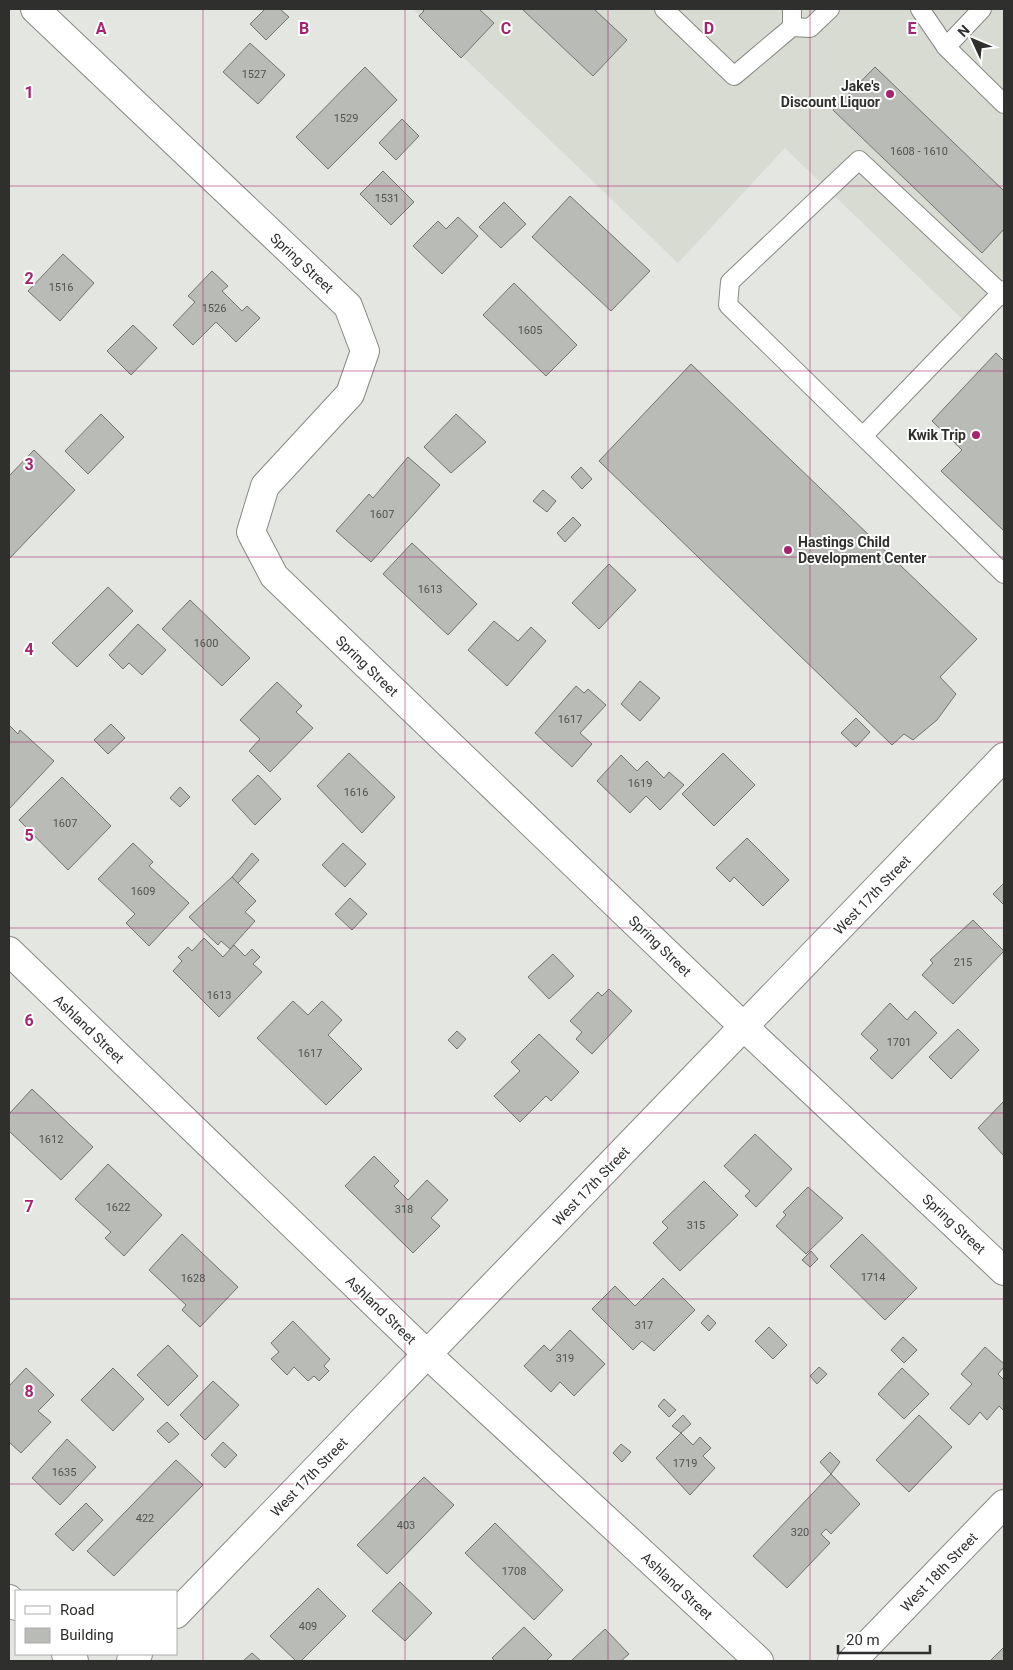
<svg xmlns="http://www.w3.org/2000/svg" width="1013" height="1670" viewBox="0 0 1013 1670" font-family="Roboto,sans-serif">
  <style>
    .built { fill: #d8dbd1 }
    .building { fill: #b9bbb7; stroke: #72736f }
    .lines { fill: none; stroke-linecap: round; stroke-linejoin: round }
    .lane-casing { stroke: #888985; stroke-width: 20 }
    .street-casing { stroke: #888985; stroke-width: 30 }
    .lane { stroke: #fff; stroke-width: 18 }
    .street { stroke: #fff; stroke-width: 28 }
    .grid { fill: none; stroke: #a62370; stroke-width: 1; stroke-opacity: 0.55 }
    .poi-dot { fill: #a62370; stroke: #fff; stroke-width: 2 }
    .labels { text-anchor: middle; stroke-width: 4; stroke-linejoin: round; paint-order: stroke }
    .number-label { font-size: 11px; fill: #525250 }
    .poi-label { font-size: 14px; font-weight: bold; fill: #2f2f2d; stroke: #fff; text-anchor: end }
    .street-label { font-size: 14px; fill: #2f2f2d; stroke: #fff }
    .grid-label { font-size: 16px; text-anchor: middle; font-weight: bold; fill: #a62370; stroke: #fff; stroke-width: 4; stroke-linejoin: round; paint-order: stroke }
  </style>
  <rect width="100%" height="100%" fill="#e4e6e2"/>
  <path class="built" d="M413,9h591v282l-8,-7 -34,35 -177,-171 -107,115z"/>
  <g class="building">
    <path d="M265,9h15l9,8 -23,23 -16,-16z"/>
    <path d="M422,9h57l15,14 -33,35 -42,-42 5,-5z"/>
    <path d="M522,9h72l33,31 -34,36z"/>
    <path d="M250,43l35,32 -27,29 -35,-32z"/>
    <path d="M365,67l32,33 -69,69 -32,-32z"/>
    <path d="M875,67l129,124v38l-22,24 -149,-143z"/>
    <path d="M402,119l17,17 -23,24 -17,-17z"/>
    <path d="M383,171l31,31 -23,23 -31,-31z"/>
    <path d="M570,196l80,75 -39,40 -79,-74z"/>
    <path d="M504,202l22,22 -25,24 -22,-21z"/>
    <path d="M458,217l20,19 -36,38 -29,-28 25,-25 8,8z"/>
    <path d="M63,254l31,29 -34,38 -32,-30z"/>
    <path d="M212,271l16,15 -6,5 20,20 5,-5 13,12 -24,24 -20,-20 -23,23 -20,-20 22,-23 -7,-6z"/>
    <path d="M514,283l63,62 -31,31 -63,-61z"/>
    <path d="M133,325l24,23 -26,27 -24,-24z"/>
    <path d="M996,353l8,8v170l-63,-60 21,-21 -30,-29z"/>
    <path d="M691,364l286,275 -37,38 16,17 -19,26 -24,20 -9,-6 -12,11 -293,-284z"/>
    <path d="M101,414l23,23 -36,37 -23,-23z"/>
    <path d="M456,414l30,28 -35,31 -27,-26z"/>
    <path d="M34,450l41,40 -66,69v-83z"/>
    <path d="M408,457l32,28 -69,77 -35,-31 33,-37 4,4z"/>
    <path d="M581,467l11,12 -10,10 -11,-12z"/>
    <path d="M543,490l13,11 -9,11 -14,-11z"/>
    <path d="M573,517l8,8 -16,17 -8,-9z"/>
    <path d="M412,543l65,61 -29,31 -65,-61z"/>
    <path d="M609,564l27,26 -37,39 -27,-26z"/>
    <path d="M108,587l25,24 -56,56 -25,-24z"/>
    <path d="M190,600l60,58 -28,28 -60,-57z"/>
    <path d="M494,621l24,20 13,-14 15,14 -39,45 -39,-36z"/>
    <path d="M138,624l28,26 -24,25 -13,-12 -6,6 -14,-14z"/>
    <path d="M640,681l20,17 -20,23 -19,-17z"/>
    <path d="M277,682l25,24 -6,6 17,16 -43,44 -21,-21 11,-12 -20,-19z"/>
    <path d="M576,686l8,7 4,-4 18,16 -26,28 12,11 -20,23 -37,-34z"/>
    <path d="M856,718l14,14 -14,15 -15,-14z"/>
    <path d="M111,724l14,14 -17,16 -14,-14z"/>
    <path d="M9,725l9,9 2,-4 34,31 -45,48z"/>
    <path d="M349,753l46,44 -33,36 -45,-47z"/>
    <path d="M723,753l32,32 -41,41 -32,-32z"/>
    <path d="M621,755l16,16 10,-10 17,17 5,-6 15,13 -24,25 -14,-14 -16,17 -33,-32z"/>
    <path d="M258,775l23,24 -26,26 -23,-25z"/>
    <path d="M62,777l49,49 -43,44 -49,-50z"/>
    <path d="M180,787l10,10 -10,10 -10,-9z"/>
    <path d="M747,838l42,42 -26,26 -29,-29 -4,5 -14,-14z"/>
    <path d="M133,843l20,19 -4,4 40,37 -40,43 -23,-23 9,-9 -37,-35z"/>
    <path d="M343,843l23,21 -21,23 -23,-22z"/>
    <path d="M252,853l7,7 -21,23 -6,-6z"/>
    <path d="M232,877l24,24 -11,11 10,9 -25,28 -9,-8 -3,4 -29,-28z"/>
    <path d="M1004,883v22l-11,-11z"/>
    <path d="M350,898l17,16 -15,16 -17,-16z"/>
    <path d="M973,920l31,31 -51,53 -31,-29 11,-12 -3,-3z"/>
    <path d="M204,938l19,19 11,-12 11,11 7,-7 8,8 -7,7 9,8 -43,45 -46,-46 9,-10 -4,-4 10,-10 4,4z"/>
    <path d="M553,954l21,22 -25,23 -21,-22z"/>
    <path d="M609,989l23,22 -40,43 -16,-15 6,-7 -12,-11 28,-29 4,4z"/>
    <path d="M293,1001l15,14 14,-14 20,19 -14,15 34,34 -36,36 -69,-67z"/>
    <path d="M890,1003l17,17 8,-9 22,22 -45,46 -22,-21 8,-8 -17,-16z"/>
    <path d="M958,1029l21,21 -28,29 -22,-22z"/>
    <path d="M457,1031l9,8 -9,10 -9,-9z"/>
    <path d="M539,1034l40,38 -28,29 -5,-5 -26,26 -26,-26 26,-25 -9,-9z"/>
    <path d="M32,1089l61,58 -32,33 -52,-49v-17z"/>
    <path d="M1003,1102l1,1v53l-26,-28z"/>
    <path d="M755,1134l37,35 -36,38 -11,-11 5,-5 -26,-25z"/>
    <path d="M374,1156l25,25 -5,5 14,14 19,-20 21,20 -17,18 9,8 -27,27 -68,-67z"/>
    <path d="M108,1164l54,51 -38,41 -19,-18 6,-6 -36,-33z"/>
    <path d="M704,1181l34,34 -58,56 -27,-28 15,-15 -6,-6z"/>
    <path d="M808,1187l35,31 -37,36 -30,-28 10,-11 -3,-3z"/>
    <path d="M182,1234l56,53 -38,40 -18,-17 4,-5 -37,-35z"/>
    <path d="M862,1234l55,54 -32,32 -55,-54z"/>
    <path d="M811,1251l7,8 -8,8 -8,-7z"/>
    <path d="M663,1278l32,32 -41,41 -12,-10 -9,9 -41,-41 23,-23 20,20z"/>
    <path d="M708,1315l8,8 -7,8 -8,-8z"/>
    <path d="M293,1321l37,38 -6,7 5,5 -10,10 -5,-5 -6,5 -14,-14 -7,8 -16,-16 8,-7 -8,-9z"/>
    <path d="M769,1327l18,18 -14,14 -18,-18z"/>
    <path d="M570,1330l35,34 -31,32 -14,-14 -9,10 -27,-26 20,-21 6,6z"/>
    <path d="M903,1337l14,13 -13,13 -13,-13z"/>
    <path d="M168,1345l30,31 -30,30 -31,-31z"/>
    <path d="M985,1347l19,17v3l-6,7 6,6v31l-5,-5 -12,14 -7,-8 -11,13 -19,-17 22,-24 -11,-10z"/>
    <path d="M819,1367l8,7 -10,10 -7,-8z"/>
    <path d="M26,1368l28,27 -16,16 13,11 -30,31 -12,-11v-56z"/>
    <path d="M113,1368l31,31 -31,32 -32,-31z"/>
    <path d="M902,1368l27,26 -25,25 -26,-25z"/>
    <path d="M213,1381l26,24 -34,35 -25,-25z"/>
    <path d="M664,1399l12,11 -7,7 -11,-11z"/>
    <path d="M683,1415l8,9 -10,9 -9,-7z"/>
    <path d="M919,1415l33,32 -43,45 -33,-32z"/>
    <path d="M167,1422l12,12 -10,9 -12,-12z"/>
    <path d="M681,1433l12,12 7,-8 11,11 -8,8 12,12 -25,27 -34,-37z"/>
    <path d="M67,1439l29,28 -36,38 -28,-27z"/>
    <path d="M223,1442l14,13 -12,13 -14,-13z"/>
    <path d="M621,1444l10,8 -9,10 -9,-9z"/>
    <path d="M830,1452l10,10 -9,12 -11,-12z"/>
    <path d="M176,1460l27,25 -89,91 -27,-25z"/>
    <path d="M831,1474l29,30 -29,30 -5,-5 -5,5 9,9 -43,45 -34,-32z"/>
    <path d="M424,1477l30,28 -67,69 -30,-29z"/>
    <path d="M86,1503l17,17 -30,31 -18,-17z"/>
    <path d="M495,1523l68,67 -29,30 -69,-67z"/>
    <path d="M400,1582l32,31 -27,28 -33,-30z"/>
    <path d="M318,1588l28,28 -45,45h-5l-26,-25z"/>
    <path d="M524,1627l28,28 -6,6h-51l-3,-3z"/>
    <path d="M605,1629l24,25 -8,7h-50z"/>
    <path d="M1004,1647v14h-14z"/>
    <path d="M252,1653l9,8h-18z"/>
  </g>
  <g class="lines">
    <g class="lane-casing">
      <g id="lane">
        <path d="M664,9l70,67 58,-49 18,1 20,-19"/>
        <path d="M920,9l26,38"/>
        <path d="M982,9l-36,38 58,57"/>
        <path d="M792,27v-18"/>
        <path d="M1004,296l-145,-136 -129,122 -2,23 276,269"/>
        <path d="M863,436l141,-146"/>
      </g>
    </g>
    <g class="street-casing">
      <g id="street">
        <path d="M35,9l313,297 17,45 -15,43 -85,92 -14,46 23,44 470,451 260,244"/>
        <path d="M9,951l419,404 331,306"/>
        <path d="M9,1599l7,7"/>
        <path d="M176,1614l828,-857"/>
        <path d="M66,1654l8,7"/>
        <path d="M131,1661l7,-7"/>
        <path d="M852,1661l152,-157"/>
      </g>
    </g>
    <use href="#lane" class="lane"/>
    <use href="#street" class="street"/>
  </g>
  <path class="grid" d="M203,9v1652M405,9v1652M608,9v1652M810,9v1652M9,186h995M9,371h995M9,557h995M9,742h995M9,928h995M9,1113h995M9,1299h995M9,1484h995"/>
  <g class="poi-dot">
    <circle cx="890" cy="94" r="5"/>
    <circle cx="976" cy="435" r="5"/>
    <circle cx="788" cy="550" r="5"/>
  </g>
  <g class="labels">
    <g class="number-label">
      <text x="254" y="78">1527</text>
      <text x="346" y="122">1529</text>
      <text x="919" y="155">1608 - 1610</text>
      <text x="387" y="202">1531</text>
      <text x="61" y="291">1516</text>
      <text x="214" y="312">1526</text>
      <text x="530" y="334">1605</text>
      <text x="382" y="518">1607</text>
      <text x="430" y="593">1613</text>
      <text x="206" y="647">1600</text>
      <text x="570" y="723">1617</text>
      <text x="640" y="787">1619</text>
      <text x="356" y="796">1616</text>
      <text x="65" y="827">1607</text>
      <text x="143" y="895">1609</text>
      <text x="963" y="966">215</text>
      <text x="219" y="999">1613</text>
      <text x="899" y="1046">1701</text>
      <text x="310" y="1057">1617</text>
      <text x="51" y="1143">1612</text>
      <text x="118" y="1211">1622</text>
      <text x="404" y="1213">318</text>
      <text x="696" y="1229">315</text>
      <text x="873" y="1281">1714</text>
      <text x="193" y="1282">1628</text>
      <text x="644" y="1329">317</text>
      <text x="565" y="1362">319</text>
      <text x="685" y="1467">1719</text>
      <text x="64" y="1476">1635</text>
      <text x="145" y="1522">422</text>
      <text x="406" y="1529">403</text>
      <text x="800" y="1536">320</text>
      <text x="514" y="1575">1708</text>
      <text x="308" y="1630">409</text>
    </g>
    <g class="poi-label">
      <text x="880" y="91">Jake's<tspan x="880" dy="16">Discount Liquor</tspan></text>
      <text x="966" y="440">Kwik Trip</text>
      <text x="798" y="547" text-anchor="start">Hastings Child<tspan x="798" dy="16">Development Center</tspan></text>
    </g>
    <g class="street-label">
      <text transform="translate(302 263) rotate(43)" y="5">Spring Street</text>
      <text transform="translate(367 666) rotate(44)" y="5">Spring Street</text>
      <text transform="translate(872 895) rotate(-46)" y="5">West 17th Street</text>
      <text transform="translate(660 946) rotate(44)" y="5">Spring Street</text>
      <text transform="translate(89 1029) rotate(44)" y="5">Ashland Street</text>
      <text transform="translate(591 1186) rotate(-46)" y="5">West 17th Street</text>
      <text transform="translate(954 1224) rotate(43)" y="5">Spring Street</text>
      <text transform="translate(381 1310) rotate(44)" y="5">Ashland Street</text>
      <text transform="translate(309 1477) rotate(-46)" y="5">West 17th Street</text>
      <text transform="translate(939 1572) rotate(-46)" y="5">West 18th Street</text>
      <text transform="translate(677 1586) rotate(43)" y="5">Ashland Street</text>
    </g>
  </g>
  <g class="grid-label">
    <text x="101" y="34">A</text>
    <text x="304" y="34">B</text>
    <text x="506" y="34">C</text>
    <text x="709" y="34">D</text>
    <text x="912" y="34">E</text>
    <text x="29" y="98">1</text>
    <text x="29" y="284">2</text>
    <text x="29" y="470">3</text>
    <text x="29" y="655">4</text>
    <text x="29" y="841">5</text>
    <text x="29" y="1026">6</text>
    <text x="29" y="1212">7</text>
    <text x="29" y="1397">8</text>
  </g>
  <rect width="1013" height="1670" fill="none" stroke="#2f2f2d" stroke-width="20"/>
  <rect x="15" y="1590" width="162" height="65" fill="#ffffff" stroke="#acacab"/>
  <rect x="25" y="1606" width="25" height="8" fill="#ffffff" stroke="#acacab"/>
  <text x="60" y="1615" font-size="15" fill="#2f2f2d">Road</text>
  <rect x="25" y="1628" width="25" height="15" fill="#b9bbb7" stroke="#acacab"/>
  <text x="60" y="1640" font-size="15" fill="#2f2f2d">Building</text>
  <g transform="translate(973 40) rotate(314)" stroke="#ffffff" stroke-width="4" paint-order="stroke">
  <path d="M0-4L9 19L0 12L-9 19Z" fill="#2f2f2d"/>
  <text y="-8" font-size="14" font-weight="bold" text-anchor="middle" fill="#2f2f2d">N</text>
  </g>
  <path d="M838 1645v8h92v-8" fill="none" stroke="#2f2f2d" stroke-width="2.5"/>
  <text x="846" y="1645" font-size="15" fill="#2f2f2d" stroke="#ffffff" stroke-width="4" paint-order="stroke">20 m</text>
</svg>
